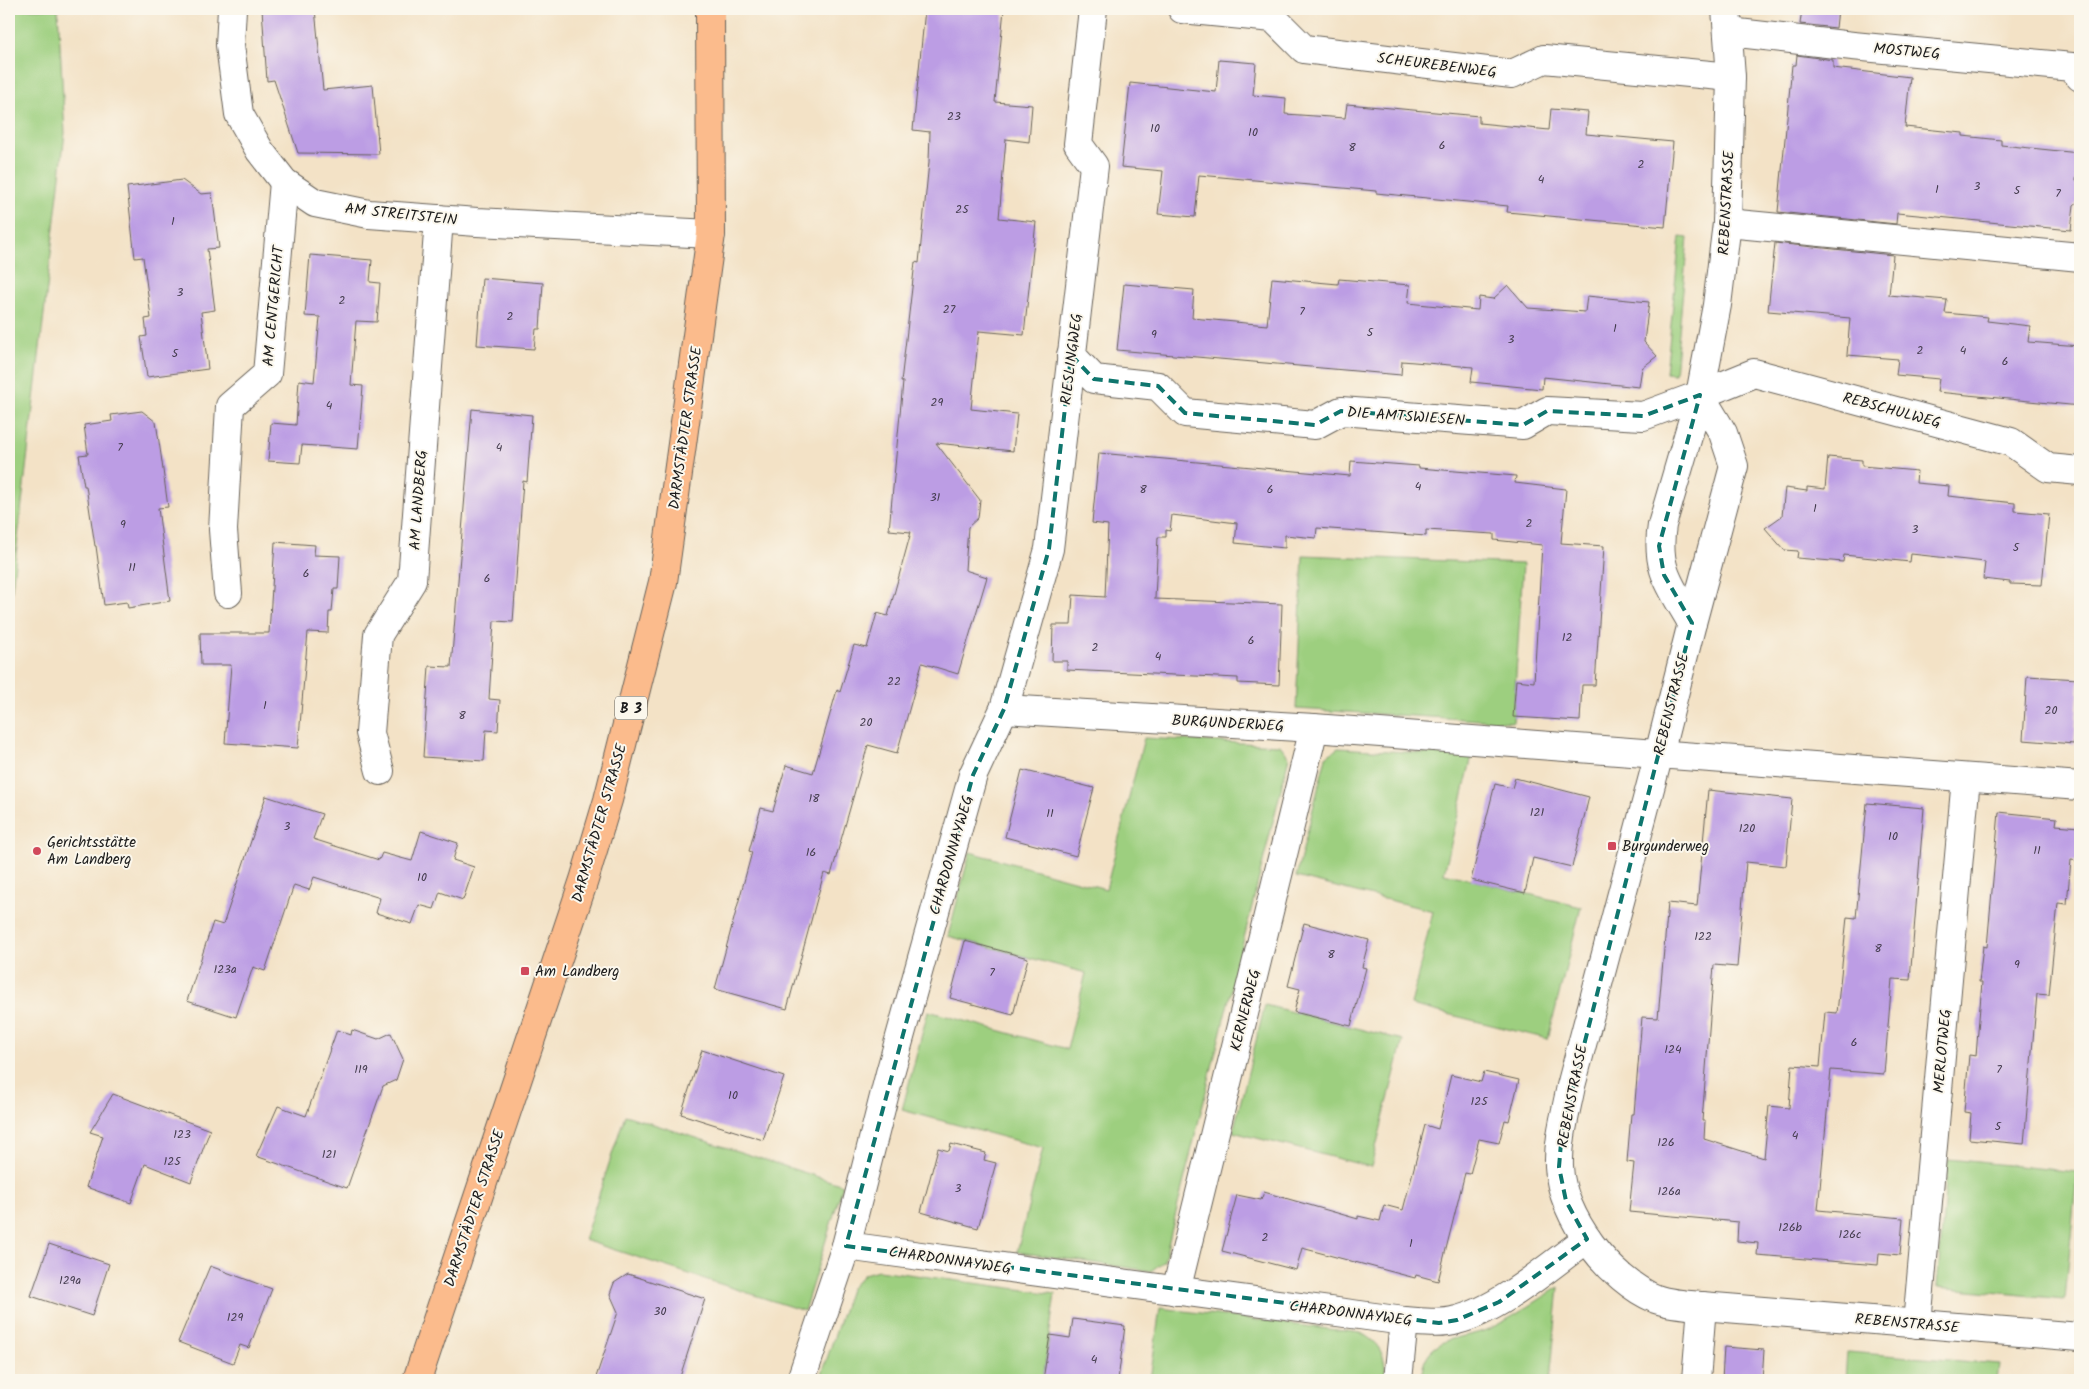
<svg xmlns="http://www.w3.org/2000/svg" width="2089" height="1389" viewBox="0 0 2089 1389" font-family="Kalam,sans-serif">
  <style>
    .green { fill: #9dcf7f; stroke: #5c764e }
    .building { fill: #bc9de4 }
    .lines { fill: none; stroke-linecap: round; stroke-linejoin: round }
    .minor-casing { stroke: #676158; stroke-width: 30 }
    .primary-casing { stroke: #676158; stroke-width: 30 }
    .minor { stroke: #fff; stroke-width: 28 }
    .primary { stroke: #fbbb8c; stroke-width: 28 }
    .marked { fill: none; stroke: #0f766e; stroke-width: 4; stroke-dasharray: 10 6; stroke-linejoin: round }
    .poi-dot { fill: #d1495b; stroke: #fbf7ec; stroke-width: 2 }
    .labels { text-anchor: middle; stroke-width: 4; stroke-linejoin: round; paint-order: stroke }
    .number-label { font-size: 12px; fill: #443c4e }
    .shield { fill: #fbf7ec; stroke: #5f5e5a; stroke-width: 1 }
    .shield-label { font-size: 14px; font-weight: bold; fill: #1c1c1c }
    .street-label { font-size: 15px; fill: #1c1c1c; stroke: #fbf7ec }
    .poi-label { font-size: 15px; fill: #1c1c1c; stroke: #fbf7ec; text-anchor: start }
  </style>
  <rect width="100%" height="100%" fill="#fbf7ec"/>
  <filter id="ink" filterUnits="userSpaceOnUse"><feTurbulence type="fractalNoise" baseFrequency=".02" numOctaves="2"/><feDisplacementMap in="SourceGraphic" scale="10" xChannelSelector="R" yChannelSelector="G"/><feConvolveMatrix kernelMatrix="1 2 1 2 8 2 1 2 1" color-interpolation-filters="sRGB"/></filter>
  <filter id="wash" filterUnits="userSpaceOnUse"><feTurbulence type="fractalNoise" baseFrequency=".0096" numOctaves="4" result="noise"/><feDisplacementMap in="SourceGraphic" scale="20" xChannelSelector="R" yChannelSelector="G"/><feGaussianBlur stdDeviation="1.12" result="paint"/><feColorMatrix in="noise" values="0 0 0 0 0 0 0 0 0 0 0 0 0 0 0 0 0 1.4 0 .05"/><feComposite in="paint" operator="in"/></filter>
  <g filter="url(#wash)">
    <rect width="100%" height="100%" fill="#f3e2c6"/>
    <g class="green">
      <path d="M9,9h49l7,124 -56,482z"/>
      <path d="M1680,237l8,1 -13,136 -9,-1z"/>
      <path d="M1303,555l220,9 -10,158 -217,-13z"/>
      <path d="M1144,738l136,7 9,12 -125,504 -13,10 -134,-19 26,-104 -141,-38 26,-99 139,38 19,-76 -138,-37 22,-84 136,37z"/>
      <path d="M1338,748l134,8 -28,117 137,34 -33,132 -137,-34 22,-94 -137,-34 30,-120z"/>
      <path d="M1265,1005l138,35 -32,127 -138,-35z"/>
      <path d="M625,1115l218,70 -39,126 -220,-71z"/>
      <path d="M1948,1159l129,13 -12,127 -128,-12z"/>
      <path d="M878,1270l177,24 -12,86h-223l30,-91 14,-15z"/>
      <path d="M1559,1287l-9,93h-129c1,-11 3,-23 12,-31 15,-13 36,-12 53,-19 26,-11 50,-29 73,-43z"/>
      <path d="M1160,1308l201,25c20,11 26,25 24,47h-235z"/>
      <path d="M1847,1352l152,12 -2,16h-152z"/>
    </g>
    <g id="blocks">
      <g class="building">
        <path d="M262,9h53l8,81 50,-5 6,69 -81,-1 -24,-73 -7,1z"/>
        <path d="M925,9h79l-9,93 37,3 -3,37 -23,-3 -7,79 37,4 -12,113 -45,-4 -8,78 46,5 -4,37 -77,-8 44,57 -2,18 -10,9 -3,43 22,7 -29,97 -36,-11 -25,90 -29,-8 -37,130 -7,-2 -37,136 -72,-20 37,-137 -3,-1 12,-43 12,3 13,-46 27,8 24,-83 3,2 14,-47 13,3 10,-35 11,3 23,-84 -22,-2 14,-148h-2l14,-120 4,1 10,-101 1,-30 -17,-2z"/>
        <path d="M1802,9h36l-2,19 -36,-4z"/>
        <path d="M1797,55l36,5v8l77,9 -5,50 58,6v3l38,4v5l78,8 -3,28 4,4v15l-6,5 -3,25 -174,-17 -1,11 -118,-12 14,-147h4z"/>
        <path d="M1219,60l37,3 -3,32 33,3 -1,16 60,4 2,-14 132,12v7l70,7 2,-21 37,3 -2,22 87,8 -8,85 -158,-15 1,-6 -132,-13v-2l-177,-16 -4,42 -37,-3 5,-43 -42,-4 9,-84 86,9z"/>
        <path d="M182,180l19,14 11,-1 7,55 -12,1 8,61 -14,2 7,57 -61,8 -6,-40 6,-1 -2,-17 6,-1 -8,-61 -8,1 -8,-71z"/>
        <path d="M1775,243l118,12 -4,40 58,5 -2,13 43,4 -1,4 43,5 -2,16 52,4v60l-143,-14 2,-13 -43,-4 2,-16 -51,-4 3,-37 -82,-7z"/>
        <path d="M310,255l62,5 -2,22 10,1 -3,39 -21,-1 -5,64 12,1 -5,63 -56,-4 -2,18 -32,-2 3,-38 25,2 3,-45 15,2 6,-65 -15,-1z"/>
        <path d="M482,278l61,5 -3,46h-4l-2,20 -57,-4z"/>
        <path d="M1272,278l66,6 1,-5 71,6 -2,18 70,7 1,-13 14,2 15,-14 20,23 57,4 2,-16 62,6 -5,40 13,14 -15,12 -3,19 -96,-10 -1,12 -71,-7 2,-15 -35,-3 -36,-3 -1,14 -284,-25 7,-66 70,6 -2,28 75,7z"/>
        <path d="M472,409l60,6 -5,67 -4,-1 -10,141 -19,-1 -5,78 11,1 -2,31 -12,-1 -2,31 -61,-4 6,-91 22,1z"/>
        <path d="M142,411l14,11 5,33 7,52 -10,1 12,93 -42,7 -1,-6 -23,3 -8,-59h-1l-9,-60h-2l-5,-31 9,-1 -4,-29 28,-4 -1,-6z"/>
        <path d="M1099,453l251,23 1,-15 68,5v2l97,8 -1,7 51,6 -5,54 43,3 -9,139h-13l-2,36 -67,-4 3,-37 18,2 8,-137 -48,-5v-6l-68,-4v6l-109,-8 -1,10 -31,-3v13l-50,-5 2,-20 -65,-8 -2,16 -4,-1v7h-8l-3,62 127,5 -3,81 -41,-2v-5l-171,-8v-9h-15l1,-36h18l2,-30 32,2 3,-72 -16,-2z"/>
        <path d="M1828,457l34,3v6l55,5 -1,12 33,3 -1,10 67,7v8l34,3 -7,71 -32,-1v-2l-27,-3 2,-17 -74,-8 -1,8 -66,-7 -1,7 -46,-4 1,-7 -14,-1 -19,-22 17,-12 3,-28 22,3v-4l18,2z"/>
        <path d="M275,542l40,3 -1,10 26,1 -2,33h-4l-2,23h-3l-1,21 -20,-1 -10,116 -73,-5 6,-78h-30l-1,-32h69z"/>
        <path d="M2027,676l52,3 -5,65 -51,-4z"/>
        <path d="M1022,770l72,18 -18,68 -71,-19z"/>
        <path d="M1515,778l74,19 -17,70 -39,-9 -8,35 -54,-13 24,-96 17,4z"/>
        <path d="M1708,790l84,9 -6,67 -40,-4 -9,105 -23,-2 -12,156h3l-1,18 60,19 5,-52 20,2 3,-43 28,2 5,-55 12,1 10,-96 9,1 11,-115 57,5 -14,172 -18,-1 -8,95 -53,-4 -13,140 85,8 -3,37 -21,-2 -1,12 -121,-10 1,-12 -21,-2 1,-19 -109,-10 5,-49 -7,-1 4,-48h3l8,-97 16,1 10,-115 29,3z"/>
        <path d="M266,796l56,18 -9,25 66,21 3,-7 30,8 9,-30 37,12 -5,17 21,7 -11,33 -23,-8 -6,17 -15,-4 -7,19 -36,-11 4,-15 -66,-21 -5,13 -15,-5 -29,86 -12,-4 -17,50 -49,-16 26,-79 10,3z"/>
        <path d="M1999,812l58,6 -1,7 24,2 -2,34 -7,-1 -4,44 -9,-1 -9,92 -12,-1 -13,150 -55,-5 2,-26 -7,-1 5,-57 7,1 6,-74h-3l4,-36 4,1z"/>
        <path d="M1304,923l65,17 -7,27 4,1 -15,58 -57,-14 6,-23 -12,-3z"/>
        <path d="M965,941l63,17 -15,57 -63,-17z"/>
        <path d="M337,1030l14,5 1,-5 26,9 13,-6 12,26 -7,21 -13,6 -36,102 -91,-32 22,-50 28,10z"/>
        <path d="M702,1050l82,27 -21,63 -82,-26z"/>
        <path d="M1484,1072l35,8 -10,41 -4,-1 -6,23 -20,-4 -9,35 -5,-1 -27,108 -22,-6 -1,3 -113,-30 -6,22 -74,-19 15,-56 24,5 3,-8 94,27v-3l22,5 4,-16 19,5 22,-85 13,4 13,-54 30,7z"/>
        <path d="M113,1094l97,36 -19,52 -46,-18 -14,39 -45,-16 17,-51 -13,-4z"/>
        <path d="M951,1144l35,9 -2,7 12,3 -18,65 -57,-16 17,-64 11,3z"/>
        <path d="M49,1244l60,20 -17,52 -61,-20z"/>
        <path d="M210,1266l62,23 -23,59 -9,-3 -7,18 -55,-21z"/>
        <path d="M628,1274l77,25 -26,81h-84l23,-68 -8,-18 4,-11z"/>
        <path d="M1073,1319l52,7 -7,54h-75l7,-45 20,3z"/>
        <path d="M1724,1347l40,3 -2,30h-40z"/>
      </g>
    </g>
  </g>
  <g filter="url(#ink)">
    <use href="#blocks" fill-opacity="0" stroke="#676158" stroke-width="1"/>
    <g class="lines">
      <g class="minor-casing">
        <g id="minor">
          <path d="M232,9l-2,36 9,69 21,37 24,31 31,21 54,11 108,8 234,12"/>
          <path d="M1093,9l-15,135 16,22 -45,383 -45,160 -31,66 -83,298 -44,173 558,75c17,1 36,4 53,-1 44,-11 93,-55 130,-81"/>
          <path d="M1182,9l91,9 31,31 208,25 32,-15 187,18"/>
          <path d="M1729,32l124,14 219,21 8,10"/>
          <path d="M1727,223l353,34"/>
          <path d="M1071,355l23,24 64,7 27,27 130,12 26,-14 182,14 24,-14 96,5 57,-21 54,-22 257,69 37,26 32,3"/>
          <path d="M1700,395l23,38 11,33 -42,157 -33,131 -88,332c-5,26 -13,53 -12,80 2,51 51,114 97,133 14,5 31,6 46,7l378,31"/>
          <path d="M228,593l-5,-63 7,-124 37,-32 17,-192"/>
          <path d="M1692,623c-21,-37 -37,-53 -30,-98l38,-130 17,-90 10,-82 4,-146 -5,-68"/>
          <path d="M1004,709l310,19 766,58"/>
          <path d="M380,771l-10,-38 8,-98 34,-54 27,-362"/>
          <path d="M1176,1291l138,-563"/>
          <path d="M1917,1324l49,-546"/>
          <path d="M801,1380l45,-134"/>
          <path d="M1398,1380l6,-59"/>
          <path d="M1696,1380l6,-74"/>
        </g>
      </g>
      <g class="primary-casing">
        <path id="primary" d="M417,1380l167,-500 24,-80 55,-218 48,-348 -1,-225"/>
      </g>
      <use href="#minor" class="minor"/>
      <use href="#primary" class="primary"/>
    </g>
  </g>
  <path class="marked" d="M1071,355l23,24 64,7 27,27 130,12 26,-14 182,14 24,-14 96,5 57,-21 -41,151 5,29 28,48 -130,508 -3,36 7,34 21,38 -88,63 -42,18 -18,3 -593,-77 127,-471 31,-66 45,-160z"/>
  <g class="poi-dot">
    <rect x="1607" y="841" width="10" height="10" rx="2.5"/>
    <circle cx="37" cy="851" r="5"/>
    <rect x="520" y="966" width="10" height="10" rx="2.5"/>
  </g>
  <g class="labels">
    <g class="number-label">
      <text x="954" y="120">23</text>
      <text x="1155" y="132">10</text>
      <text x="1253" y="136">10</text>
      <text x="1442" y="149">6</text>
      <text x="1352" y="151">8</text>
      <text x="1641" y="168">2</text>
      <text x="1541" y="183">4</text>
      <text x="1977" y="190">3</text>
      <text x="1937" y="193">1</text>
      <text x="2017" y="194">5</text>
      <text x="2058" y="197">7</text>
      <text x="962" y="213">25</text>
      <text x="173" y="225">1</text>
      <text x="180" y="296">3</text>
      <text x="342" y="304">2</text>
      <text x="949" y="313">27</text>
      <text x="1302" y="315">7</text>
      <text x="510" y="320">2</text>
      <text x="1615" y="332">1</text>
      <text x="1370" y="336">5</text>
      <text x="1154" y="338">9</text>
      <text x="1511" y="343">3</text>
      <text x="1920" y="354">2</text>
      <text x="1963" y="354">4</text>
      <text x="175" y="357">5</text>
      <text x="2005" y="365">6</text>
      <text x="937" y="406">29</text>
      <text x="329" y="409">4</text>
      <text x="120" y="451">7</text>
      <text x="499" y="451">4</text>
      <text x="1418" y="490">4</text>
      <text x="1143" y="493">8</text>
      <text x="1270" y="493">6</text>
      <text x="935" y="501">31</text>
      <text x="1815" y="512">1</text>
      <text x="1529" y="527">2</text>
      <text x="123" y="528">9</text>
      <text x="1915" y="533">3</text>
      <text x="2016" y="551">5</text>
      <text x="132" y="571">11</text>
      <text x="306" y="577">6</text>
      <text x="487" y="582">6</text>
      <text x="1567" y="641">12</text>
      <text x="1251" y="644">6</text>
      <text x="1095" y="651">2</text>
      <text x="1158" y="660">4</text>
      <text x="894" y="685">22</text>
      <text x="265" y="709">1</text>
      <text x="2051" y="714">20</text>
      <text x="462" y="719">8</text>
      <text x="866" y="726">20</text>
      <text x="814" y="802">18</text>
      <text x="1537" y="816">121</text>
      <text x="1050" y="817">11</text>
      <text x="287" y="830">3</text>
      <text x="1747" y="832">120</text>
      <text x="1893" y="840">10</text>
      <text x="2037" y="854">11</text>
      <text x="811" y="856">16</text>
      <text x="422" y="881">10</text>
      <text x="1703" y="940">122</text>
      <text x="1878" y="952">8</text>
      <text x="1331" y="958">8</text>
      <text x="2017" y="968">9</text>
      <text x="225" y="973">123a</text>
      <text x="992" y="976">7</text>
      <text x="1854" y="1046">6</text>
      <text x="1673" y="1053">124</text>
      <text x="361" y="1073">119</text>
      <text x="1999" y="1073">7</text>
      <text x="733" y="1099">10</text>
      <text x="1479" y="1105">125</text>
      <text x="1998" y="1130">5</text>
      <text x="182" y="1138">123</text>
      <text x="1795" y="1139">4</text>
      <text x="1666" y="1146">126</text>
      <text x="329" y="1158">121</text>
      <text x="172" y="1165">125</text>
      <text x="958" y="1192">3</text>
      <text x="1669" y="1195">126a</text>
      <text x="1790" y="1231">126b</text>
      <text x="1850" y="1238">126c</text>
      <text x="1265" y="1241">2</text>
      <text x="1411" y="1247">1</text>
      <text x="70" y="1284">129a</text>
      <text x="660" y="1315">30</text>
      <text x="235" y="1321">129</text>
      <text x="1094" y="1363">4</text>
    </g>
    <rect class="shield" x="615" y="696.5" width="32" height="23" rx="4"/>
    <g class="shield-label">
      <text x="631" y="713">B 3</text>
    </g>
    <g class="street-label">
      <text transform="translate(1907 51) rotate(5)" y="5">MOSTWEG</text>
      <text transform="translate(1437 65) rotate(7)" y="5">SCHEUREBENWEG</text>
      <text transform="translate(1726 203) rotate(-87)" y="5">REBENSTRASSE</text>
      <text transform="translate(401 214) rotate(6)" y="5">AM STREITSTEIN</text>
      <text transform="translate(273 306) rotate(-85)" y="5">AM CENTGERICHT</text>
      <text transform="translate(1071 359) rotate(-83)" y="5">RIESLINGWEG</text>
      <text transform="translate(1892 410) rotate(15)" y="5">REBSCHULWEG</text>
      <text transform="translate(1406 416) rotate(4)" y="5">DIE AMTSWIESEN</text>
      <text transform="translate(685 428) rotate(-82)" y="5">DARMSTÄDTER STRASSE</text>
      <text transform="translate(418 500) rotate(-86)" y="5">AM LANDBERG</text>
      <text transform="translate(1671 704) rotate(-76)" y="5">REBENSTRASSE</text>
      <text transform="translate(1228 723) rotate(3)" y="5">BURGUNDERWEG</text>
      <text transform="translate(599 823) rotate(-74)" y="5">DARMSTÄDTER STRASSE</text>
      <text transform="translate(951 855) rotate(-74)" y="5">CHARDONNAYWEG</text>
      <text transform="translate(1245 1010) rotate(-76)" y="5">KERNERWEG</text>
      <text transform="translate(1942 1051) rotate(-85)" y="5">MERLOTWEG</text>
      <text transform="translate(1572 1096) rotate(-79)" y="5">REBENSTRASSE</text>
      <text transform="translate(474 1208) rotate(-72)" y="5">DARMSTÄDTER STRASSE</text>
      <text transform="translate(950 1260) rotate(8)" y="5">CHARDONNAYWEG</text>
      <text transform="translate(1351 1313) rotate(7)" y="5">CHARDONNAYWEG</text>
      <text transform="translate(1907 1323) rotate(5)" y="5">REBENSTRASSE</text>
    </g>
    <g class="poi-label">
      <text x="47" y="847">Gerichtsstätte<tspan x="47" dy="17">Am Landberg</tspan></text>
      <text x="1622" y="851">Burgunderweg</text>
      <text x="535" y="976">Am Landberg</text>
    </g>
  </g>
  <rect width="2089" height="1389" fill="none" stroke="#fbf7ec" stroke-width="30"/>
</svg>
